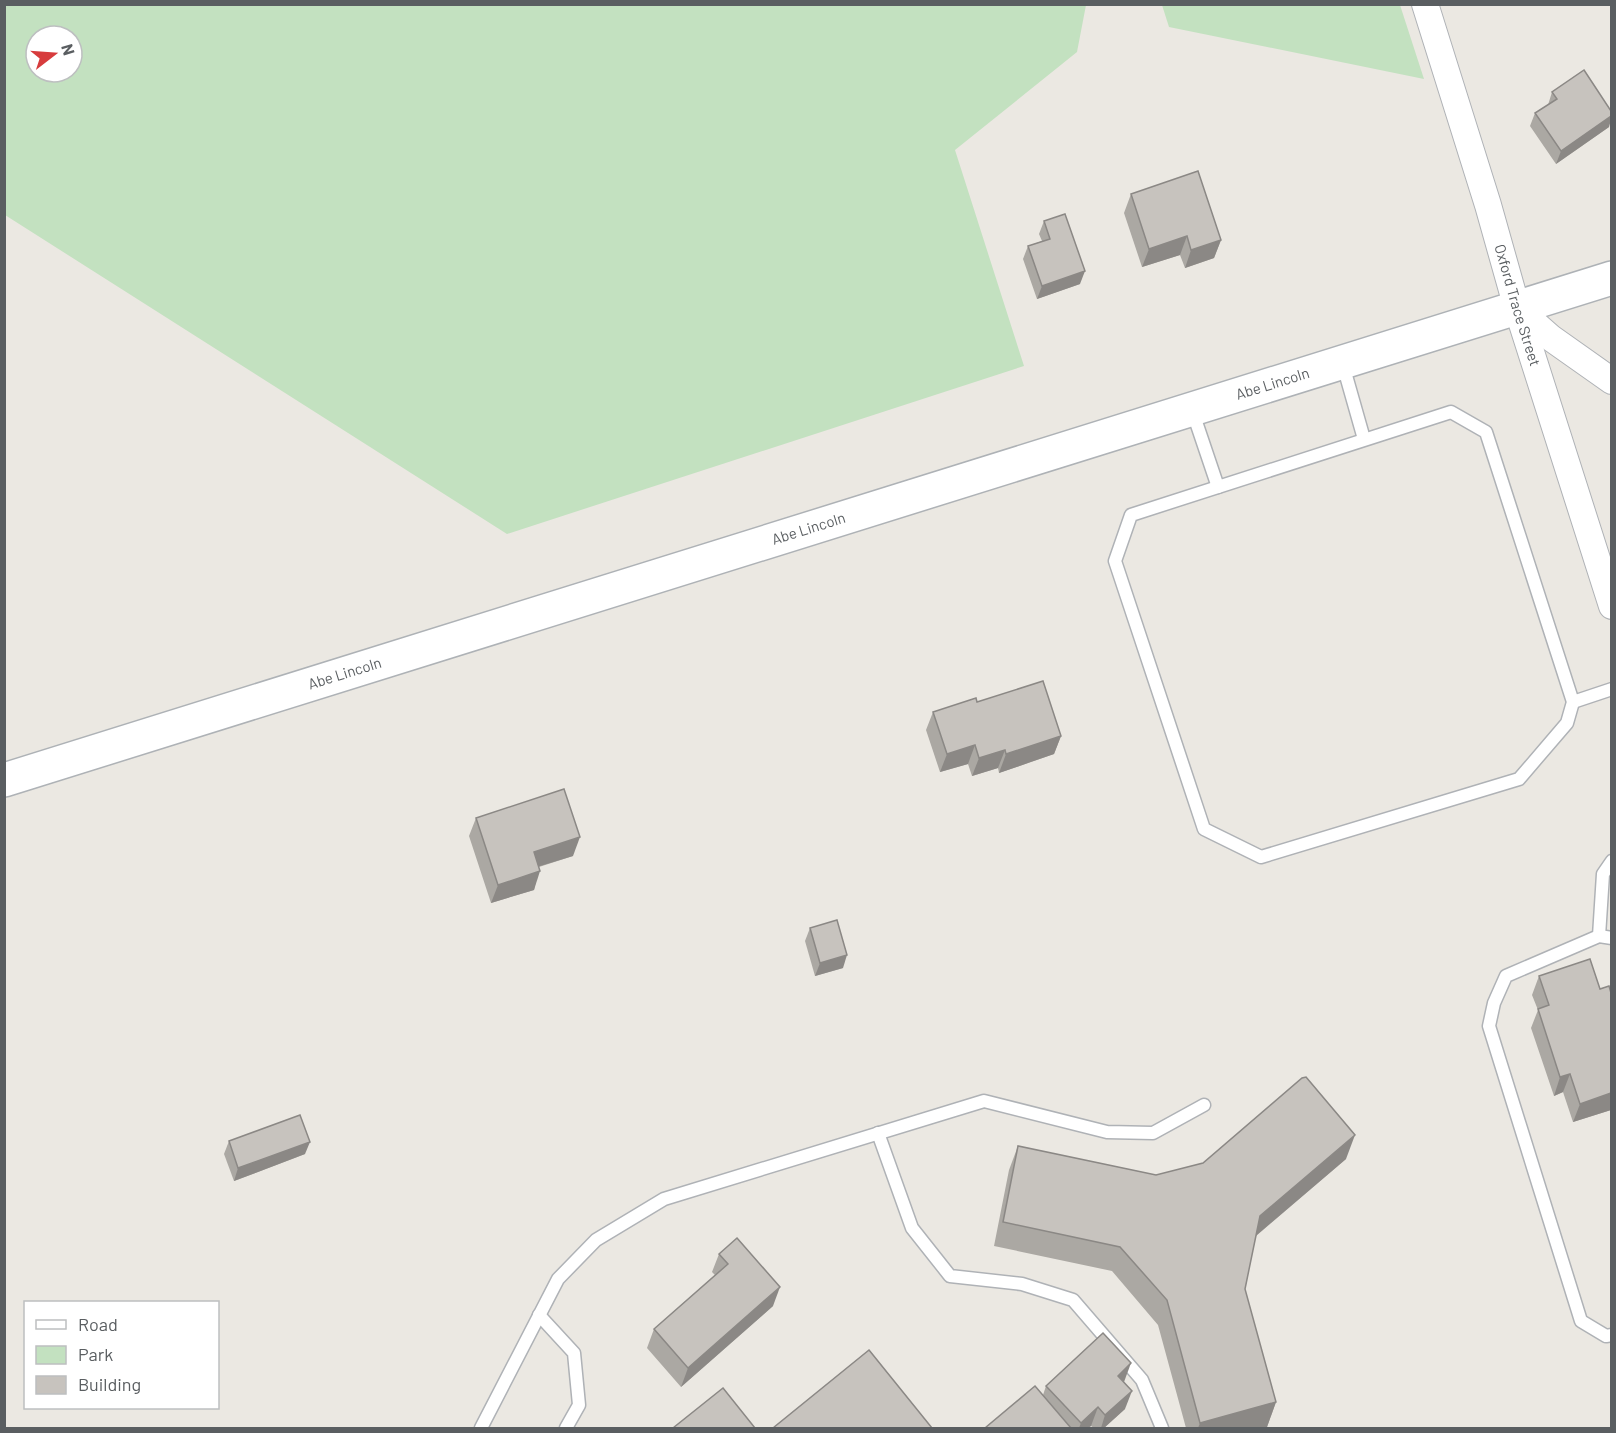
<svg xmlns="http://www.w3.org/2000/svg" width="1616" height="1433" viewBox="0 0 1616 1433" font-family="Barlow,sans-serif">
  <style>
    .green { fill: #c3e1c0; fill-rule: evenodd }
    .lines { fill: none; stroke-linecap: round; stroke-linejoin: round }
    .lane-casing { stroke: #afb2b6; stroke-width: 15 }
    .street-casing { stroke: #afb2b6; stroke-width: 28 }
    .secondary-casing { stroke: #aeb2b6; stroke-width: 36 }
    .lane { stroke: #fff; stroke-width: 12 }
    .street { stroke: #fff; stroke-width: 26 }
    .secondary { stroke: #fff; stroke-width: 33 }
    .wall { fill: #aba8a3 }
    .shaded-wall { fill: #8b8885 }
    .building { fill: #c7c3be; stroke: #8b8885; stroke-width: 1.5 }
    .labels { text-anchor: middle; stroke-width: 6; stroke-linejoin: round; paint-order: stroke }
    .street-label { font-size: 15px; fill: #5a5e61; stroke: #fff }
  </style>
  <rect width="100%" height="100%" fill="#ebe8e2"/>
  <g class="green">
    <path d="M4,5l1,-1 1081,1 -9,47 -122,98 69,216 -517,168 -502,-319zM36,36h36v36h-36z"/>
    <path d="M1162,5h238l24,74 -255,-52z"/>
  </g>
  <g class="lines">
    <g class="lane-casing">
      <g id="lane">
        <path d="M1343,365l21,74"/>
        <path d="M1192,410l26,77"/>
        <path d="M1451,412l35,20 87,270 -6,21 -48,56 -258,78 -57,-28 -89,-268 16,-46z"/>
        <path d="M1573,702l39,-13"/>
        <path d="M1599,936l4,-62 9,-13"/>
        <path d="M1612,938l-13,-2 -93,40 -12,27 -5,23 92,295 25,15 6,-1"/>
        <path d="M878,1133l34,95 38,48 72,8 51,16 69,80 20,48"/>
        <path d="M539,1315l35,38 5,52 -13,23"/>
        <path d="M481,1428l77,-149 38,-39 68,-41 320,-98 123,31 46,1 51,-28"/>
      </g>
    </g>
    <g class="street-casing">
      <g id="street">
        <path id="s1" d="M1425,4l63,201 29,103 95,298"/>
        <path d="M1517,308l34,30 61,43"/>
      </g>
    </g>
    <g class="secondary-casing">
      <g id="secondary">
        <path id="s2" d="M4,780l1608,-502"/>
      </g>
    </g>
    <use href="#lane" class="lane"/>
    <use href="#street" class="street"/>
    <use href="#secondary" class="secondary"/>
  </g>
  <g class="wall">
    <path d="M1552,92l57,35 -53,37 -26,-38 5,-13 13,-8z"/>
    <path d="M1131,194l90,46 -7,18 -29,10 -5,-13 -38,12 -18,-54z"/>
    <path d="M1044,221l36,63 -43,15 -14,-40 5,-13 14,-5 -3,-7z"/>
    <path d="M977,702l84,34 -7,18 -55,19 -1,-5 -26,8 -4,-12 -28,8 -14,-42 7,-18z"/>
    <path d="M476,818l97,38 -34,11 -5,23 -43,13 -22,-67z"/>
    <path d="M810,928l33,40 -28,8 -10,-35z"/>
    <path d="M1539,976l72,134 -38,12 -10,-30 -9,4 -23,-68 7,-18 -6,-15z"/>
    <path d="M229,1141l76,13 -71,27 -10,-27z"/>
    <path d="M1018,1146l138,29 190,-16 -90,77 -11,53 31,113 -9,25 -6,1h-75l-28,-103 -46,-54 -118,-25 15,-76z"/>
    <path d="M719,1254l54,52 -92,81 -34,-39 7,-19 61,-54 -3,-3z"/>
    <path d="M1124,1382l1,27 -21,19h-10l-3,-2 -3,2h-103l58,-33 3,-9z"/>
  </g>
  <g class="shaded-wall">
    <path d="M1611,116v4l-2,7 -53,37 5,-13z"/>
    <path d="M1187,236l-7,19 -38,12 7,-18z"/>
    <path d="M1221,240l-7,18 -29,10 6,-18z"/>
    <path d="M1085,271l-5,13 -43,15 5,-13z"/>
    <path d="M1061,736l-7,18 -55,19 7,-19z"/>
    <path d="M975,745l-7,19 -28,8 7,-18z"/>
    <path d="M1005,750l-7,18 -26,8 7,-18z"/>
    <path d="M580,837l-7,19 -46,14 7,-18z"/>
    <path d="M540,871l-6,19 -43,13 7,-18z"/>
    <path d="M847,955l-4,13 -28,8 5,-13z"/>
    <path d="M1570,1074l-7,18 -9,4 6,-19z"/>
    <path d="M1611,1093v17l-38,12 7,-18z"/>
    <path d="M1355,1135l-9,24 -95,81 9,-24z"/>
    <path d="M310,1142l-5,12 -71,27 4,-13z"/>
    <path d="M780,1287l-7,19 -92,81 7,-19z"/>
    <path d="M1131,1363l-7,19 -6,-6z"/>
    <path d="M1132,1391l-7,18 -21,19h-3l4,-13z"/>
    <path d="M1276,1402l-9,25 -6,1h-63l2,-5z"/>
    <path d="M1098,1407l-7,19 -3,2h-9l2,-5z"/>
  </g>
  <g class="building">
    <path d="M1584,70l27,41v5l-50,35 -26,-38 22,-14 -5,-7z"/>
    <path d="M1198,171l23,69 -30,10 -4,-14 -38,13 -18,-55z"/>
    <path d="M1065,214l20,57 -43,15 -14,-40 22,-7 -6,-18z"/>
    <path d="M1043,681l18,55 -55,18 -1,-4 -26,8 -4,-13 -28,9 -14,-42 43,-14 1,4z"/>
    <path d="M564,789l16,48 -46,15 6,19 -42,14 -22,-67z"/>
    <path d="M837,920l10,35 -27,8 -10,-35z"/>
    <path d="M1590,959l10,30 9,-3 2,7v100l-31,11 -10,-30 -10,3 -22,-68 11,-4 -10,-29z"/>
    <path d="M1306,1077l49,58 -95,81 -15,73 31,113 -76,21 -33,-123 -47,-53 -117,-25 15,-76 138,29 47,-12 99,-85z"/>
    <path d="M300,1115l10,27 -72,26 -9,-27z"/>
    <path d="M737,1238l43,49 -92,81 -34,-39 74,-65 -9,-10z"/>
    <path d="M1103,1333l28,30 -13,13 14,15 -27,24 -7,-8 -17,16 -35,-37z"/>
    <path d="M869,1350l63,78h-159z"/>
    <path d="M1035,1386l36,42h-86z"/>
    <path d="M723,1388l32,40h-82z"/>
  </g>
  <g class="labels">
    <g class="street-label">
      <text dy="5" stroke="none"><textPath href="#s1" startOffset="315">Oxford Trace Street</textPath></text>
      <text dy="5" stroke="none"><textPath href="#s2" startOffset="1329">Abe Lincoln</textPath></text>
      <text dy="5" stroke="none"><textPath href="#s2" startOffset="843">Abe Lincoln</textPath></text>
      <text dy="5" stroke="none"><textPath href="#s2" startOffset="357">Abe Lincoln</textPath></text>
    </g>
  </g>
  <rect width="1616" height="1433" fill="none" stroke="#5a5e61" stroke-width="12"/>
  <rect x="24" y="1301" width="195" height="108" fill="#ffffff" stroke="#bdbfc0" stroke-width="1.5"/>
  <rect x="36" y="1320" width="30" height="9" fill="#ffffff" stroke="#bdbfc0" stroke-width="1.5"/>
  <text x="78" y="1331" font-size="18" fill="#5a5e61">Road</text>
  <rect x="36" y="1346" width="30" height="18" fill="#c3e1c0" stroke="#bdbfc0" stroke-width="1.5"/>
  <text x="78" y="1361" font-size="18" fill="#5a5e61">Park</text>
  <rect x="36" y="1376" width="30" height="18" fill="#c7c3be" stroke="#bdbfc0" stroke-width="1.5"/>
  <text x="78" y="1391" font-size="18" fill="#5a5e61">Building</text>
  <g transform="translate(54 54) rotate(73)"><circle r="28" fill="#ffffff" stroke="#bdbfc0" stroke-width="1.5"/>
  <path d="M0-4.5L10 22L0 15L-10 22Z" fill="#d73c3d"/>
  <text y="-9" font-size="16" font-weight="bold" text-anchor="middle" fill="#5a5e61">N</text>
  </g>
</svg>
